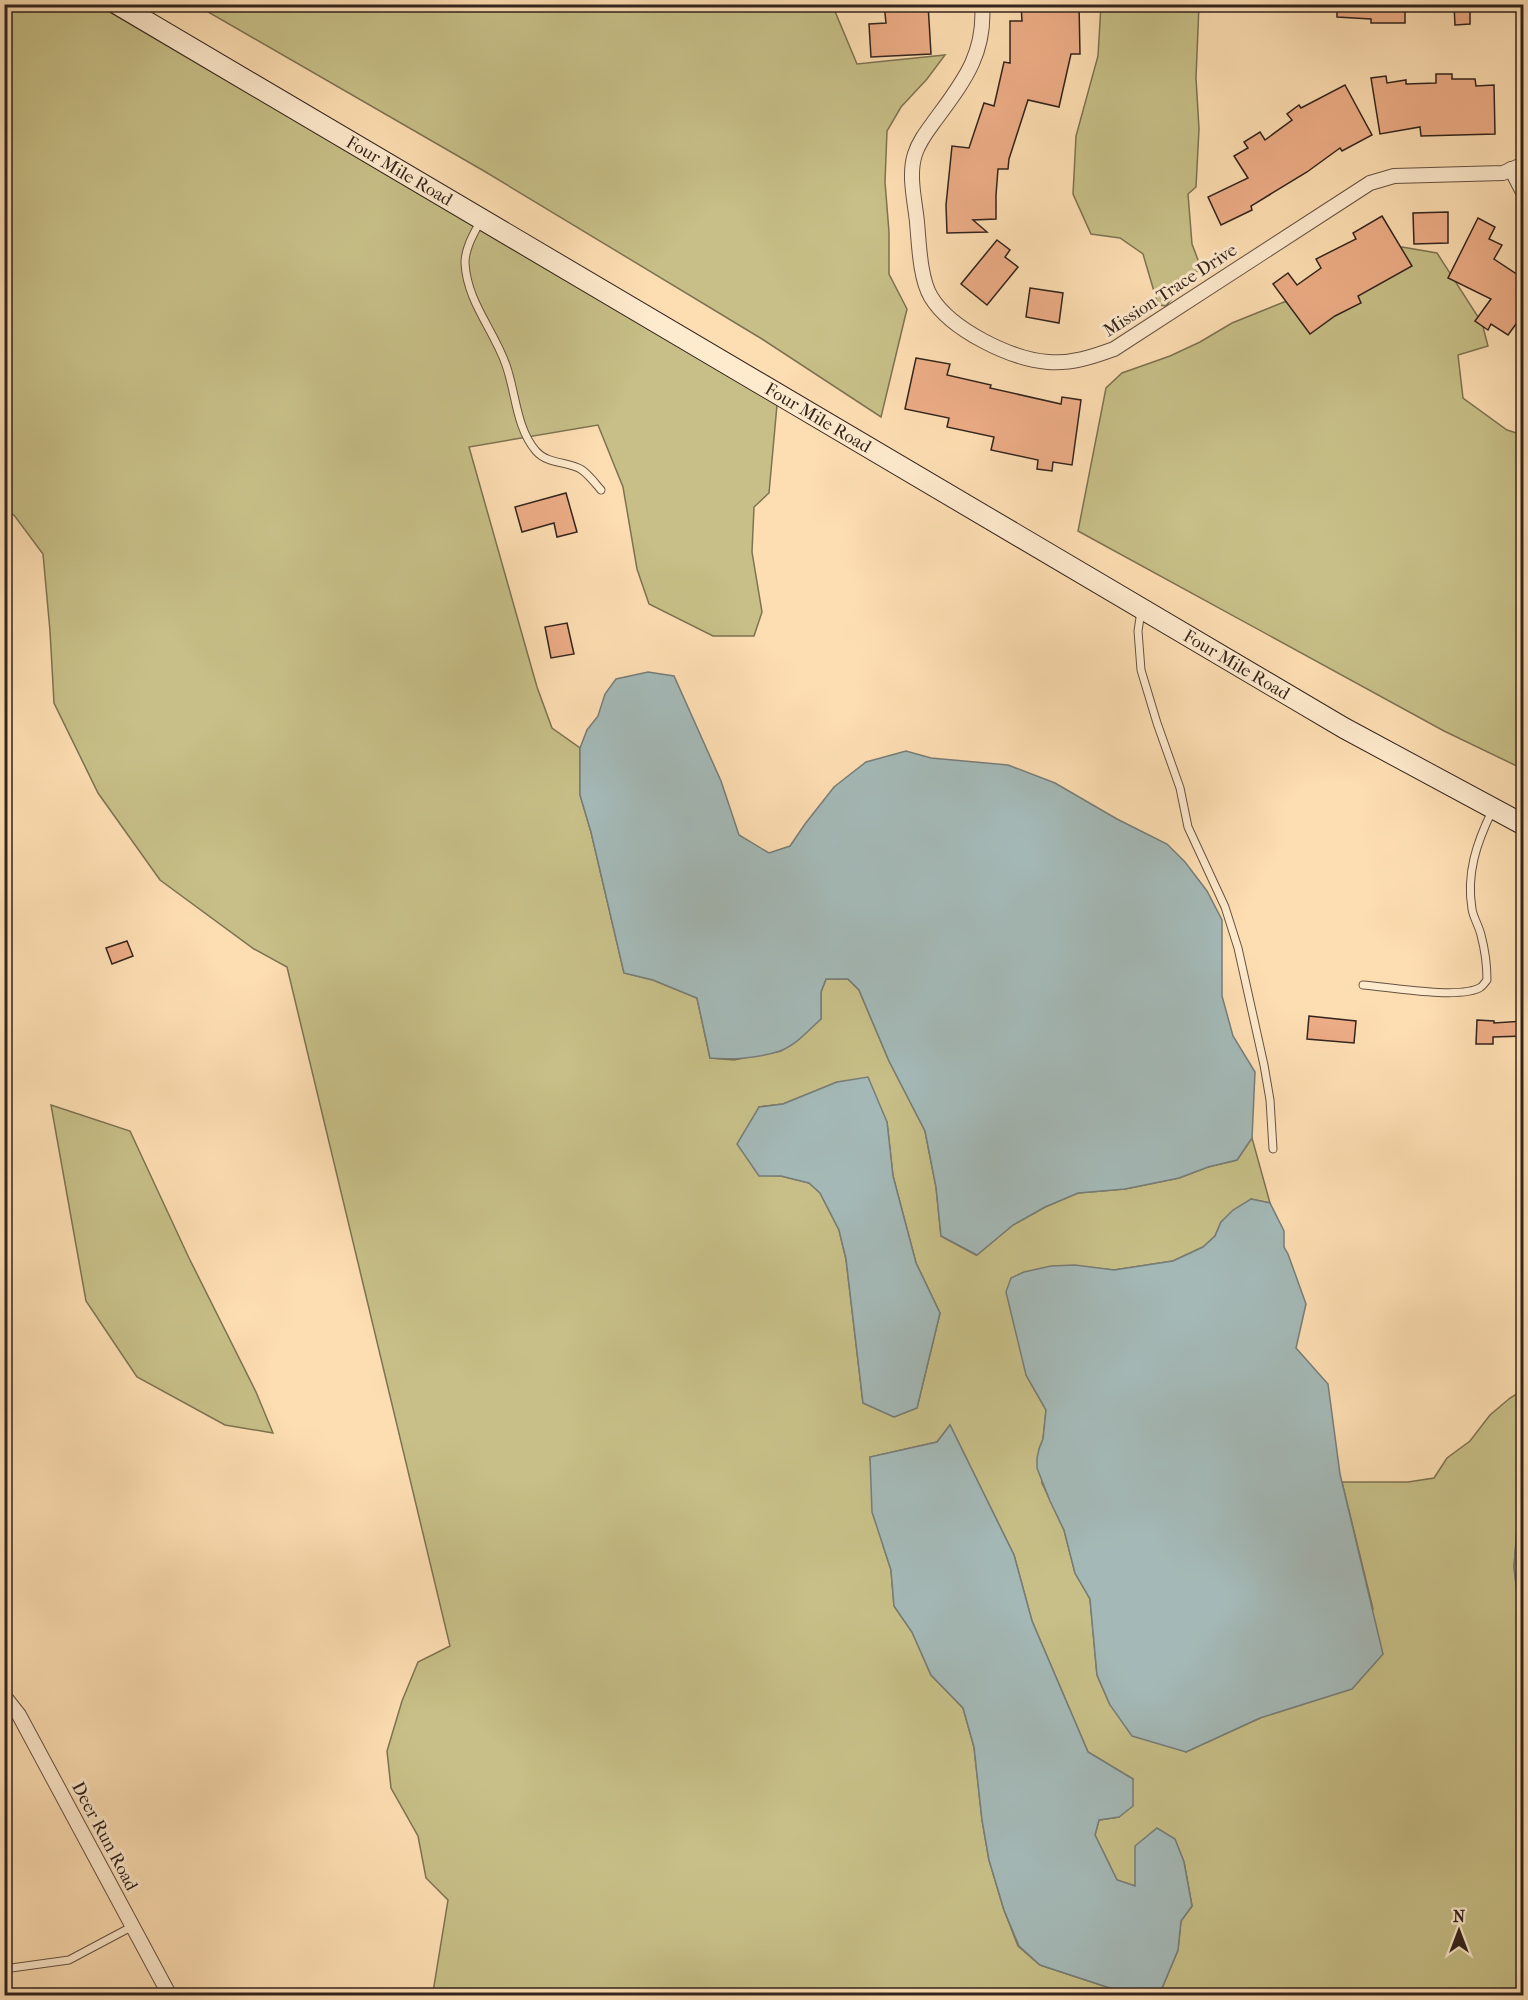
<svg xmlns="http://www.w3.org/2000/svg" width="1528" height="2000" viewBox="0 0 1528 2000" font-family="'IM FELL French Canon',serif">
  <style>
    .green { fill: #c7bf87; stroke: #7d7252; stroke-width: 1.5; fill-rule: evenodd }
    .water { fill: #a4b9b7; stroke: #777d79; stroke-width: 1.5 }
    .building { fill: #edad86; stroke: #33241d; stroke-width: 1.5 }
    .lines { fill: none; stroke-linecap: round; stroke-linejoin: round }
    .lane-casing { stroke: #665242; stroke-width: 9 }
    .street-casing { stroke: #665242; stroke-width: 16 }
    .secondary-casing { stroke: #33241d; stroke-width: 22 }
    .lane { stroke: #feeacd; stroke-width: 7 }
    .street { stroke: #feeacd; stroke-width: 14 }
    .secondary { stroke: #feeacd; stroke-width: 20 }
    .labels { text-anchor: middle; stroke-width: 6; stroke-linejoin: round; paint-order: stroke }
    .street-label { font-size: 18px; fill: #33241d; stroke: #feeacd }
  </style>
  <rect width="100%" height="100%" fill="#fddeb2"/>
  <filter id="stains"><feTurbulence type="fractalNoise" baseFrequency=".00333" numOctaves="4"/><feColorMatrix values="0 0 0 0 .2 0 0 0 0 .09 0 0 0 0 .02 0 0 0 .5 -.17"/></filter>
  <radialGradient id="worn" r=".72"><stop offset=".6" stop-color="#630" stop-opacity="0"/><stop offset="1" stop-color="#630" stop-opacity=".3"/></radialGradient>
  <g class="green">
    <path d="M4,5h94l679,400 -8,88 -15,14 -2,45 10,60 -8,24h-41l-64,-32 -12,-35 -14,-82 -25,-62 -129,22 68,240 15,41 28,20v47l11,37 33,141 29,7 44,18 13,60 24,2 47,-9 40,-32v-27l5,-13h22l11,11 30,71 36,70 11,56 5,49 35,19 37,-30 32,-18 33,-14 47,-4 54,-11 29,-11 29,-7 15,-22 18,65 -19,-4 -30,23 -6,14 -12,11 -30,14 -59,9 -39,-4 -49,109 20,35 -3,29 -4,10 3,34 22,47 11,43 15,26 7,76 13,30 76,47 74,-34 113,-109 -31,-127h66l26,-4 13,-20 23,-17 20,-26 20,-17 13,-8v108l-5,18 -4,51 10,80 -1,33 -5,105 6,41 -1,169h-1088l-2,-3 15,-92 -22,-22 -8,-42 -27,-48 -4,-37 15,-50 16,-39 32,-16 -163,-679 -33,-18 -94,-69 -62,-87 -44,-90 -4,-72 -7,-77 -29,-39 -9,-4zM837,1082l50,40 6,54 23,87 24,50 -23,95 -23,9 -31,-14 -17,-144 -7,-29 -19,-37 -11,-10 -28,-7 -22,-1v-68l24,-3zM950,1425l64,130 18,66 56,131 45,27 -14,38 -20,3 -4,15 22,45 18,6 22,-57 18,11 9,22 8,44 -11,15 -3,29 -18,43 -44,-3 -76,-25 -22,-19 -14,-36 -15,-50 -7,-40 -8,-73 -11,-39 -32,-33 -19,-43 -18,-26 -3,-36 -8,-25 -13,-88 67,-15z"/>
    <path d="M196,5h638v4l23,55 88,-9 -18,24 -26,28 -14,24 -2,51 4,50v42l18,35 -26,108 -119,-78 -278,-168z"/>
    <path d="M1101,5h98l-3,73 3,51 -3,58 -8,7 4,50 9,24 -20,19 -15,19 -8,-1 -15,-51 -23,-16 -29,-4 -18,-40 3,-58 22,-80z"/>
    <path d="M1402,247l35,6 45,70 6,23 -30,9 5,43 44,32 16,5v334l-79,-38 -366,-200 28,-143 16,-15 48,-17 30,-14 32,-19 52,-21 35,-4 62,-33z"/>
    <path d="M51,1105l79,26 59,127 67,134 17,41 -48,-8 -88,-48 -51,-76z"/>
  </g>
  <g class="water">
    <path d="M648,672l26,4 47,105 18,54 30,18 21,-7 15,-22 29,-37 32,-25 40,-11 25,7 77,7 47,18 62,36 50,25 18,18 22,29 15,29v76l11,40 22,36 -3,66 -15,22 -29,7 -29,11 -54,11 -47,4 -33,14 -32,18 -36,30 -36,-19 -5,-49 -11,-56 -36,-70 -30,-71 -11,-11h-22l-5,13v27c-12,11 -25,26 -41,32 -21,7 -48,9 -70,7l-13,-60 -44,-18 -29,-7 -33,-141 -11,-37v-47l7,-18 11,-14 7,-22 11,-15z"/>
    <path d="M868,1077l19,45 6,54 23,87 24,50 -23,95 -23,9 -31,-14 -17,-144 -7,-29 -19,-37 -11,-10 -28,-7h-22l-22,-32 22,-37 24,-3 54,-22z"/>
    <path d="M1251,1199l19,4 14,28v16l4,7 18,50 -10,44 32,36 12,90 43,180 -31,35 -92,29 -74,34 -54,-16 -22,-31 -13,-30 -7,-76 -15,-26 -11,-43 -14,-29 -13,-33v-10l2,-9 4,-10 3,-29 -20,-35 -20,-83 5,-14 13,-6 27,-6 24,-1 39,5 59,-9 30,-14 12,-11 6,-14 12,-12z"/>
    <path d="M950,1425l64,130 18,66 56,131 45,27v27l-14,11 -20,3 -4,15 22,45 18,6v-40l22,-18 18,11 9,23 8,44 -11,15 -3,29 -18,43h-22l-22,-3 -76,-25 -21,-19 -15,-36 -15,-50 -7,-40 -8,-73 -11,-39 -32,-33 -19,-43 -18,-26 -3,-36 -19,-58 -2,-55 67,-15z"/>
    <path d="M1523,1498v149l-9,-80 4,-51z"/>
    <path d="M1523,1680v146l-5,-41z"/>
  </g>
  <g class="building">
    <path d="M884,4h44l3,50 -60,3 -2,-33 17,-1z"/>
    <path d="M1021,4h58l1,50h-9l-12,53 -31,-7 -19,59 -1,10h-10l-2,26v24l-23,1 14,12 -40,1 -1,-28 6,-59 17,2 15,-45 10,3 10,-44 6,1v-42h12z"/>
    <path d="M1337,4h68v19h-34v-4l-34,-2z"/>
    <path d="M1454,4h16v20l-15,1z"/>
    <path d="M1436,74h16v5h23l1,7 18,-1 1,49 -74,2 -1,-9 -40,7 -9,-56 15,-2 1,7 19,-3v4l30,-1z"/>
    <path d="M1345,85l27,50 -30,16 -2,-3 -33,24 -56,34 1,4 -31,15 -13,-28 40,-19 -14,-22 14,-8 -4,-6 16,-10 5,8 27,-20 -5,-6 12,-9 2,3z"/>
    <path d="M1448,212v31l-34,1 -1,-31z"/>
    <path d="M1382,216l30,50 -54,30 3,7 -26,13 -25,18 -37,-50 15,-11 9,12 24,-17 -5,-9 40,-20 -3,-6z"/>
    <path d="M1478,218l17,9 -6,12 13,6 -8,14 30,20v34l-16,22 -17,-11 -3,6 -13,-9 16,-22 -43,-21z"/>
    <path d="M997,240l13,10 -5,7 13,10 -31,38 -26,-21z"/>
    <path d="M1030,288l33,5 -4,30 -33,-6z"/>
    <path d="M916,358l34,6 -3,11 44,10 -1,3 71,16 1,-7 19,3 -9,65 -19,-3 -1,9 -15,-2 1,-9 -47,-10 3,-13 -47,-10 2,-9 -44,-9z"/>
    <path d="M566,493l11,39 -20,5 -3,-14 -32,9 -7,-25z"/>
    <path d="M567,623l7,31 -23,4 -6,-31z"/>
    <path d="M127,941l6,15 -21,8 -6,-16z"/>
    <path d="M1309,1016l47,5 -2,22 -47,-4z"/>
    <path d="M1477,1020l17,1v2l30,-2v15l-31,1v7h-17z"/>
  </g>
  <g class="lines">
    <g class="lane-casing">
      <g id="lane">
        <path d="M481,220c-7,13 -16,28 -16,43 2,39 29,67 41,102 10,28 10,63 30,86 12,14 33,10 46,19 7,5 13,13 19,20"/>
        <path d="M1141,611l-3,20 3,39 16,53 23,65 8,39 37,80 13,41 26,117 6,35 3,49"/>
        <path d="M1363,985c25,2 98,15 118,2 1,0 5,-6 6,-7 0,-15 -2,-30 -6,-45 -2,-9 -8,-18 -9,-26 -6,-36 5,-67 20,-98"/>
        <path d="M4,1969l65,-9 64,-34"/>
      </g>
    </g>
    <g class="street-casing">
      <g id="street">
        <path d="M982,4c4,50 -19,78 -46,115 -8,11 -17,22 -21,35 -7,21 0,47 2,68 2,22 3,57 14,75 20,33 80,62 117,65 23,2 44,-5 66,-13l256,-166 24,-7 109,-3 21,-9"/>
        <path d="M1511,169l13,25"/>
        <path d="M4,1696l15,19 151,281"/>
      </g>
    </g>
    <g class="secondary-casing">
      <g id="secondary">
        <path id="s1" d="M117,4l1227,724 180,97"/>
      </g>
    </g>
    <use href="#lane" class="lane"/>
    <use href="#street" class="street"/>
    <use href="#secondary" class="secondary"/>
  </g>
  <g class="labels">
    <g class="street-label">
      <text dy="6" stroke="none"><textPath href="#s1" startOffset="328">Four Mile Road</textPath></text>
      <text transform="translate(1170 290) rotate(-33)" y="6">Mission Trace Drive</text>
      <text dy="6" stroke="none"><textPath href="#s1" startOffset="814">Four Mile Road</textPath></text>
      <text dy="6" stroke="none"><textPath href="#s1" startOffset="1300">Four Mile Road</textPath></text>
      <text transform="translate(105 1836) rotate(62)" y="6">Deer Run Road</text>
    </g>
  </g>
  <rect width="1528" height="2000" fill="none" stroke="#fddeb2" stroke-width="24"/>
  <rect x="6" y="6" width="1516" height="1988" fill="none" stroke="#33241d" stroke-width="3"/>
  <rect x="12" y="12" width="1504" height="1976" fill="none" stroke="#33241d" stroke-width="1.5"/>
  <g transform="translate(1459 1931)" stroke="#feeacd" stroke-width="4.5" paint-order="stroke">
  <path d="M0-4.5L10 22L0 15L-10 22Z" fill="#33241d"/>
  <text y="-9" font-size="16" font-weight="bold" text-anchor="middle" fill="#33241d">N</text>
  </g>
  <rect width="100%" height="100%" filter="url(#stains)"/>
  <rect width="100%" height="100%" fill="url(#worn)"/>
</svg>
